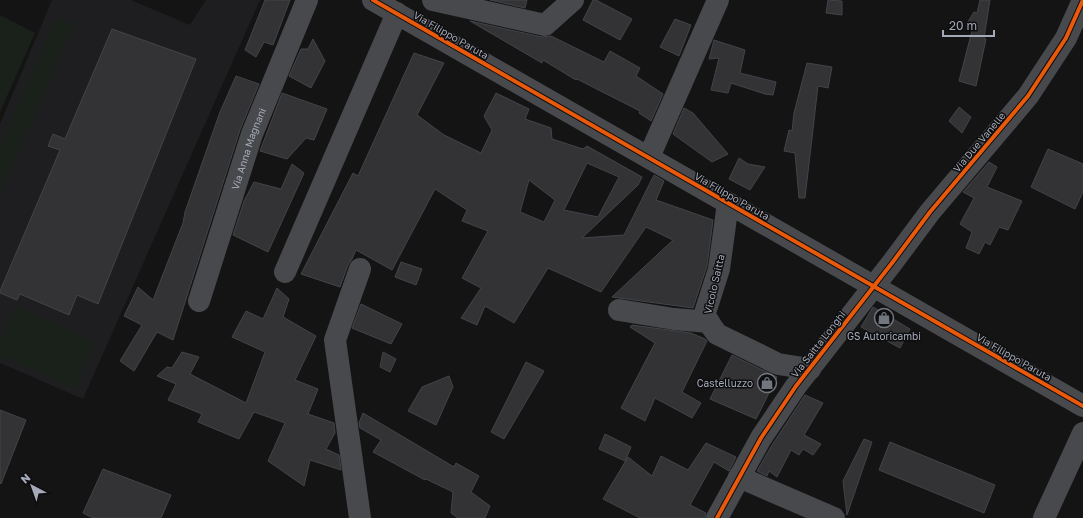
<svg xmlns="http://www.w3.org/2000/svg" width="1083" height="518" viewBox="0 0 1083 518" font-family="'Golos Text',sans-serif">
  <style>
    .built { fill: #1e1e20 }
    .green { fill: #1a211b }
    .building { fill: #333335; stroke: #424448; fill-rule: evenodd }
    .lines { fill: none; stroke-linecap: round; stroke-linejoin: round }
    .minor { stroke: #48494d; stroke-width: 22 }
    .cycleway-casing { stroke: #0e0e10; stroke-width: 6 }
    .cycleway { stroke: #e8590c; stroke-width: 4 }
    .labels { text-anchor: middle; stroke-width: 3; stroke-linejoin: round; paint-order: stroke }
    .street-label { font-size: 10px; fill: #a4aab7; stroke: #0e0e10 }
    .poi-label { font-size: 10px; fill: #a4aab7; stroke: #0e0e10 }
  </style>
  <rect width="100%" height="100%" fill="#141414"/>
  <path class="built" d="M52,0h79l59,25 16,-25h54l-177,399 -83,-36v-239z"/>
  <g class="green">
    <path d="M0,15l35,18 -35,79z"/>
    <path d="M56,17l18,7 -74,171v-49z"/>
    <path d="M16,306l80,36 -21,47 -75,-33v-15z"/>
  </g>
  <g class="building">
    <path d="M265,0h25l-17,45 -9,-3 -8,15 -11,-7z"/>
    <path d="M490,0h37l-2,8z"/>
    <path d="M593,0h3l36,19 -12,21 -37,-20z"/>
    <path d="M828,0l14,1v14l-16,-2z"/>
    <path d="M980,0h10l-6,38 2,1 -10,47 -17,-5 14,-54 -7,-2 8,-13 3,1z"/>
    <path d="M675,19l16,6 -12,31 -19,-9z"/>
    <path d="M470,21l72,16 9,-1 53,26 6,-11 30,17 -4,8 27,18 -12,27 -12,-8 1,-2 -63,-32 -1,1 -33,-20 -1,3z"/>
    <path d="M112,29l84,30 -98,245 -21,-9 -8,20 -49,-21 -3,6 -17,-7v-2l60,-141 -12,-4 5,-12 12,5z"/>
    <path d="M313,39l12,22 -14,27 -22,-12 12,-27h7z"/>
    <path d="M714,40l31,10 -5,23 36,9 -3,13 -8,-1 -34,-11 -3,10 -17,-3 8,-32 -10,1z"/>
    <path d="M414,53l30,10 -27,52 27,20 37,18 11,-23 -8,-14 12,-23 33,16 -4,10 26,9 1,11 31,10 4,-3 55,31 -4,8 -56,53 42,-3 30,-60 10,6 -8,19 57,20 -6,46 -14,42 -81,-11 61,-57 -27,-13 -45,65 -53,-24 -34,55 -29,-17 -8,19 -16,-7 20,-30 -19,-10 26,-47 -26,-10 5,-11 -32,-21 -43,81 -36,-20 -4,9 -4,6 -8,22 -39,-13 52,-101 5,3zM587,163l32,14 -21,40 -34,-7zM529,180l26,20 -11,22 -24,-10z"/>
    <path d="M807,63l25,4 -4,21 -10,-2 -13,112h-6l-4,-45 -11,-2 5,-21 3,1 2,-18z"/>
    <path d="M236,76l23,8 -19,46 -67,210 -16,-8 -23,39 -14,-10 22,-36 -18,-9 14,-29 15,13 30,-77 2,-11 35,-100z"/>
    <path d="M282,93l45,16 -13,31 -8,-2 -19,21 -27,-8z"/>
    <path d="M959,107l12,10 -9,16 -13,-12z"/>
    <path d="M684,108l9,5 35,41 -16,8 -39,-28z"/>
    <path d="M1048,149l35,15v28l-8,17 -44,-22z"/>
    <path d="M739,158l9,6 17,3 -15,23 -21,-11z"/>
    <path d="M989,162l8,5 -10,20 35,14 -14,29 -9,-3 -9,18 -5,-3 -6,12 -13,-6 6,-16 -12,-8 14,-26 -11,-6z"/>
    <path d="M292,164l12,9 -36,79 -35,-17 11,-34 10,-19 27,7z"/>
    <path d="M401,262l21,7 -6,16 -21,-8z"/>
    <path d="M277,288l12,11 -6,18 33,19 -21,44 23,9 -10,25 26,9 1,10 -9,16 13,6 2,15 -31,-10 -6,26 -36,-25 17,-38 -31,-11 -15,27 -41,-17 4,-8 -34,-14 8,-16 -19,-8 10,-9 5,1 10,-16 17,5 -9,17 56,29 19,-51 -33,-15 14,-26 17,8z"/>
    <path d="M361,304l41,20 -11,20 -39,-16z"/>
    <path d="M873,307l37,22 -10,19 -39,-21z"/>
    <path d="M632,325l59,8 14,6 2,2 -25,51 19,11 -9,15 -37,-20 -10,23 -24,-13 34,-65 -25,-16z"/>
    <path d="M383,352l13,7 -6,13 -10,-5z"/>
    <path d="M732,355l45,22 -21,42 -46,-20z"/>
    <path d="M526,362l18,9 -40,68 -13,-7z"/>
    <path d="M449,376l4,11 -17,38 -28,-14 14,-24z"/>
    <path d="M805,395l18,8 -19,32 17,9 -8,11 -10,-6 -4,6 -8,-5 -14,27 -8,-6 -2,5 -10,-5 15,-26z"/>
    <path d="M0,410l26,10 -25,64 -1,-1z"/>
    <path d="M363,413l91,54 2,-4 23,13 -8,16 19,14 -5,12h-27l-7,-5 2,-21 -27,-13 -1,1 -52,-28 8,-12 -21,-12 -1,-5z"/>
    <path d="M605,434l26,13 -6,14 -26,-12z"/>
    <path d="M864,439l8,3 -25,73 -4,-34z"/>
    <path d="M890,442l105,43 -11,28 -105,-43z"/>
    <path d="M706,443l30,14 -7,14 -15,-9 -24,43 16,8 -1,5h-65l-37,-19 25,-42 24,19 9,-20 27,14z"/>
    <path d="M103,469l68,26 -10,23h-68l-10,-5z"/>
  </g>
  <g class="lines">
    <g class="minor">
      <path d="M373,0l710,406"/>
      <path d="M433,0l112,25 28,-25"/>
      <path d="M649,157l69,-157"/>
      <path d="M728,203l-9,66 -15,47 13,18 61,30 32,5"/>
      <path d="M285,272l112,-259"/>
      <path id="s1" d="M199,301l53,-167 55,-134"/>
      <path d="M619,310l55,9 35,3"/>
      <path d="M739,477l95,41"/>
      <path d="M360,518l-25,-178 25,-71"/>
      <path d="M717,518l44,-80 35,-52 96,-123 38,-51 98,-116 38,-58 17,-38"/>
      <path d="M1044,518l39,-85"/>
    </g>
    <g class="cycleway-casing">
      <g id="cycleway">
        <path d="M373,0l710,406"/>
        <path d="M717,518l44,-80 35,-52 96,-123 38,-51 98,-116 38,-58 17,-38"/>
      </g>
    </g>
    <use href="#cycleway" class="cycleway"/>
  </g>
  <defs>
    <g id="shop-ring" transform="scale(1)"><circle r="9.5" fill="#0e0e10" stroke="#72767e" stroke-width="1.5"/><path d="M-5-2.5h2.3a2.7 3.5 0 0 1 5.4 0H5L5.5 6h-11ZM-1.5-2.5h3a1.5 2.3 0 0 0-3 0Z" fill="#72767e"/></g>
  </defs>
  <g fill-rule="evenodd">
    <use href="#shop-ring" x="884" y="318"/>
    <use href="#shop-ring" x="767" y="383"/>
  </g>
  <g class="labels">
    <g class="street-label">
      <text transform="translate(451 35) rotate(30)" y="4">Via Filippo Paruta</text>
      <text transform="translate(979 142) rotate(-50)" y="4">Via Due Vanelle</text>
      <text dy="4" stroke="none"><textPath href="#s1" startOffset="160">Via Anna Magnani</textPath></text>
      <text transform="translate(732 196) rotate(30)" y="4">Via Filippo Paruta</text>
      <text transform="translate(714 284) rotate(-77)" y="4">Vicolo Saitta</text>
      <text transform="translate(818 344) rotate(-52)" y="4">Via Saitta Longhi</text>
      <text transform="translate(1014 357) rotate(30)" y="4">Via Filippo Paruta</text>
    </g>
    <g class="poi-label">
      <text x="884" y="340">GS Autoricambi</text>
      <text x="753" y="387" text-anchor="end">Castelluzzo</text>
    </g>
  </g>
  <g transform="translate(32 486) rotate(319)" stroke="#0e0e10" stroke-width="3" paint-order="stroke">
  <path d="M0-3L7 15L0 10L-7 15Z" fill="#a4aab7"/>
  <text y="-6" font-size="11" font-weight="bold" text-anchor="middle" fill="#a4aab7">N</text>
  </g>
  <path d="M943 30v6h51v-6" fill="none" stroke="#a4aab7" stroke-width="2"/>
  <text x="949" y="30" font-size="12" fill="#a4aab7" stroke="#0e0e10" stroke-width="3" paint-order="stroke">20 m</text>
</svg>
